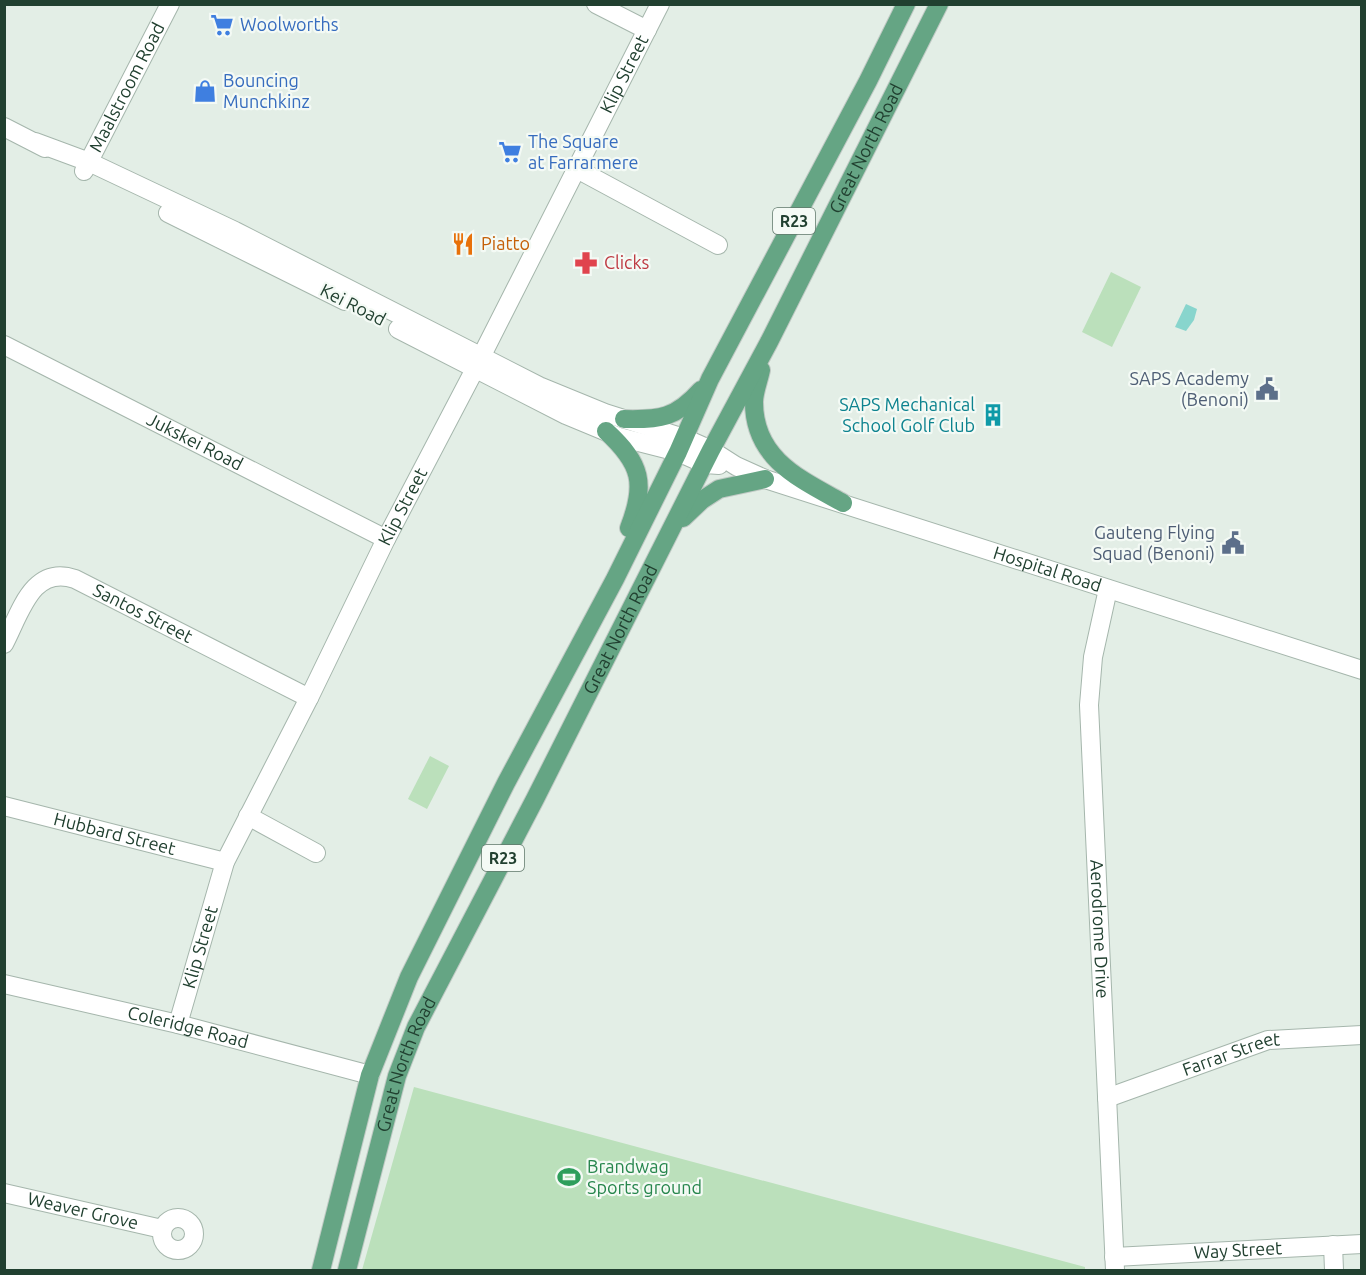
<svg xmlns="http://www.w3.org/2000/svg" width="1366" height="1275" viewBox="0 0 1366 1275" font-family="Ubuntu,sans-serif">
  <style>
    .pitch { fill: #bbe0bb }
    .water { fill: #88d5cd }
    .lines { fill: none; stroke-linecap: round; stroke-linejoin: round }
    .minor-casing { stroke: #a5b6ac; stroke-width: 20 }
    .major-casing { stroke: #c1cac5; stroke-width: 20 }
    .minor { stroke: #fff; stroke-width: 18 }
    .major { stroke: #65a584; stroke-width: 18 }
    .labels { text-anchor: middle; stroke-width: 4.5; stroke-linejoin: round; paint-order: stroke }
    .shield { fill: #f4faf5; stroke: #60786b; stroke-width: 1.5 }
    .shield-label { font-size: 16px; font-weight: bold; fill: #214030 }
    .shop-label { font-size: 18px; fill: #366cbe; stroke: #f4faf5; text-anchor: start }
    .street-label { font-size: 18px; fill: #214030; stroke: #f4faf5 }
    .food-label { font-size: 18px; fill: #c56008; stroke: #f4faf5; text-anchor: start }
    .health-label { font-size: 18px; fill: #be3a42; stroke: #f4faf5; text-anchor: start }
    .service-label { font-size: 18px; fill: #4e5e75; stroke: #f4faf5; text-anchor: end }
    .culture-label { font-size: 18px; fill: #0d838f; stroke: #f4faf5; text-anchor: end }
    .leisure-label { font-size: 18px; fill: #27864d; stroke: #f4faf5; text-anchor: start }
  </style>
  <rect width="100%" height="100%" fill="#e3eee6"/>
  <g class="pitch">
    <path d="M1111,272l30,15 -29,60 -30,-15z"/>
    <path d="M430,756l19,10 -22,43 -19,-10z"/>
    <path d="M414,1087l671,180v3h-723z"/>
  </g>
  <path class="water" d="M1186,304l11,5 -3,11 -8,11 -11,-4z"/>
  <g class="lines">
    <g class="minor-casing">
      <g id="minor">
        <path d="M596,4l51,26"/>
        <path d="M4,127l41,21"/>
        <path id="s1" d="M35,142l54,20 146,69 304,155 66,27 79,25 27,12 25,16 29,13 597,191"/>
        <path d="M577,169l141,76"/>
        <path id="s2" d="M84,171l86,-167"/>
        <path d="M168,213l177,88"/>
        <path d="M398,329l168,86 53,22 59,15 27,12 14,1"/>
        <path id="s3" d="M4,345l382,194"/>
        <path id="s4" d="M1108,589l-15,68 -4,48 26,565"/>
        <path id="s5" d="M4,644c16,-30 28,-80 71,-65l234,119"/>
        <path id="s6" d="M4,806l221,56"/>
        <path d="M248,816l68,37"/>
        <path id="s7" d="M4,984l174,40 192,51"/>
        <path id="s8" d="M178,1024l47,-162 84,-164 77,-159 89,-170 185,-365"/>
        <path id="s9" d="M1107,1098l161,-58 94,-5"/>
        <path id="s10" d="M4,1193l158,36"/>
        <circle cx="178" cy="1234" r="16"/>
        <path d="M1333,1245l1,25"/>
        <path id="s11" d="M1114,1257l248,-13"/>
      </g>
    </g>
    <g class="major-casing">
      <g id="major">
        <path d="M761,370c-2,10 -7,22 -7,32 0,57 46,77 89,101"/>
        <path d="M624,419c36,1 52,-1 77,-29"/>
        <path d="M606,431c36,33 40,53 23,97"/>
        <path d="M683,518l19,-18 17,-11 46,-10"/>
        <path d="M321,1270l49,-195 39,-98 97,-194 109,-204 63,-127 32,-73 158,-298 38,-77"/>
        <path id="s12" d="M347,1270l50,-194 19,-49 119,-228 176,-349 58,-108 170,-338"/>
      </g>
    </g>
    <use href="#minor" class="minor"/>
    <use href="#major" class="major"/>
  </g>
  <defs>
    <g id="supermarket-bare" transform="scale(1.8)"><path d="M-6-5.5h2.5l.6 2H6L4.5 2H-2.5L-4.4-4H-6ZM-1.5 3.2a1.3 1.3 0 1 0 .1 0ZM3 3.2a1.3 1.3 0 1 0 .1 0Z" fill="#3f7fe0" stroke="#f4faf5" stroke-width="2.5" paint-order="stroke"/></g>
    <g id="shop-bare" transform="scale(1.8)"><path d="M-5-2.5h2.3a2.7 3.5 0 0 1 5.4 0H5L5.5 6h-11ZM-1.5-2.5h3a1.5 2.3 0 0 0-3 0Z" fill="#3f7fe0" stroke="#f4faf5" stroke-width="2.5" paint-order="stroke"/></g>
    <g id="restaurant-bare" transform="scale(1.8)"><path d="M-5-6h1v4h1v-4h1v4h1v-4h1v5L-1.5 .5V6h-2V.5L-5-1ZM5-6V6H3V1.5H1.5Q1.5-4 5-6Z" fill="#e8710a" stroke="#f4faf5" stroke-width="2.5" paint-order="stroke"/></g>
    <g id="pharmacy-bare" transform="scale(1.8)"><path d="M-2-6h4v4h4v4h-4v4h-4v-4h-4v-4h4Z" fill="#e0444e" stroke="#f4faf5" stroke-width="2.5" paint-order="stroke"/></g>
    <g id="civic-bare" transform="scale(1.8)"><path d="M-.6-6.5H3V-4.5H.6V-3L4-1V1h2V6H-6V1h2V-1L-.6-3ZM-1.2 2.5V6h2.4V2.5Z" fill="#5c6f8a" stroke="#f4faf5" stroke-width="2.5" paint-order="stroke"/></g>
    <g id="building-bare" transform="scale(1.8)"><path d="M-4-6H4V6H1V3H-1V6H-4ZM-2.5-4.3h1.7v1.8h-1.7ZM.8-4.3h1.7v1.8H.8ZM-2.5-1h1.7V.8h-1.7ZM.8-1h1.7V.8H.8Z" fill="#0f9aa8" stroke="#f4faf5" stroke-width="2.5" paint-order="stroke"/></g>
    <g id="stadium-bare" transform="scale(1.8)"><path d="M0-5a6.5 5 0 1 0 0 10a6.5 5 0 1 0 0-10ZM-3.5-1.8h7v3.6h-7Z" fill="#2e9e5b" stroke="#f4faf5" stroke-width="2.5" paint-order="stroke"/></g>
  </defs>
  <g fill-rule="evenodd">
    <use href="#supermarket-bare" x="222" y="25"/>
    <use href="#shop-bare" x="205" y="91"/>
    <use href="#supermarket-bare" x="510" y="152"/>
    <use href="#restaurant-bare" x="463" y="244"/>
    <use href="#pharmacy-bare" x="586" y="263"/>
    <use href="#civic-bare" x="1267" y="389"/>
    <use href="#building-bare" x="993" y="415"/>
    <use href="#civic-bare" x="1233" y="543"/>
    <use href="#stadium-bare" x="569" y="1177"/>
  </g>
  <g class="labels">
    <g class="shield">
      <rect x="773" y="208" width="42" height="26" rx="4.5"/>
      <rect x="482" y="845" width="42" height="26" rx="4.5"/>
    </g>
    <g class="shield-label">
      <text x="794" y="227">R23</text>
      <text x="503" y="864">R23</text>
    </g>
    <g class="shop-label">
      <text x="240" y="31">Woolworths</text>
      <text x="223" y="87">Bouncing<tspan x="223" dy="21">Munchkinz</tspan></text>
      <text x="528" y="148">The Square<tspan x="528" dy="21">at Farrarmere</tspan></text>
    </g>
    <g class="street-label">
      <text dy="6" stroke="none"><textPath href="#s8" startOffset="1052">Klip Street</textPath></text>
      <text dy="6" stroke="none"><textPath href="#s2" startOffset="94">Maalstroom Road</textPath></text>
      <text dy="6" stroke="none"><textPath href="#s12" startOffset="1240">Great North Road</textPath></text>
      <text transform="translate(353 305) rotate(27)" y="6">Kei Road</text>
      <text dy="6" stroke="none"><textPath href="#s3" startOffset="214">Jukskei Road</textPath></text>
      <text dy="6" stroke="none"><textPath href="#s8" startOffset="566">Klip Street</textPath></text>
      <text dy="6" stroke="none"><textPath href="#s1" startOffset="1102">Hospital Road</textPath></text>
      <text dy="6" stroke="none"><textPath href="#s5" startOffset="184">Santos Street</textPath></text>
      <text dy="6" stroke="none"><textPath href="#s12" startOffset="700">Great North Road</textPath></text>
      <text dy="6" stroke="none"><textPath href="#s6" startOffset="114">Hubbard Street</textPath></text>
      <text dy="6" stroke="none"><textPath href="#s4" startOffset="342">Aerodrome Drive</textPath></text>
      <text dy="6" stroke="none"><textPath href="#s8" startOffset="80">Klip Street</textPath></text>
      <text dy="6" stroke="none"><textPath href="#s7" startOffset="189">Coleridge Road</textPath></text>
      <text dy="6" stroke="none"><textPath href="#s9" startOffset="132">Farrar Street</textPath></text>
      <text dy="6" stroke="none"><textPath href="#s12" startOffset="214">Great North Road</textPath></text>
      <text dy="6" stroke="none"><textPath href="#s10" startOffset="81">Weaver Grove</textPath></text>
      <text dy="6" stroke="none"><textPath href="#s11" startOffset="124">Way Street</textPath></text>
    </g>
    <g class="food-label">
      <text x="481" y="250">Piatto</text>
    </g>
    <g class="health-label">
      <text x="604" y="269">Clicks</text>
    </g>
    <g class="service-label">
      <text x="1249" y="385">SAPS Academy<tspan x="1249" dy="21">(Benoni)</tspan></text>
      <text x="1215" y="539">Gauteng Flying<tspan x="1215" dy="21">Squad (Benoni)</tspan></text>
    </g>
    <g class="culture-label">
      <text x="975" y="411">SAPS Mechanical<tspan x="975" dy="21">School Golf Club</tspan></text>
    </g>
    <g class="leisure-label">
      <text x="587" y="1173">Brandwag<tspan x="587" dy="21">Sports ground</tspan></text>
    </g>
  </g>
  <rect width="1366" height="1275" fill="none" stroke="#214030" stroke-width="12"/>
</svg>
